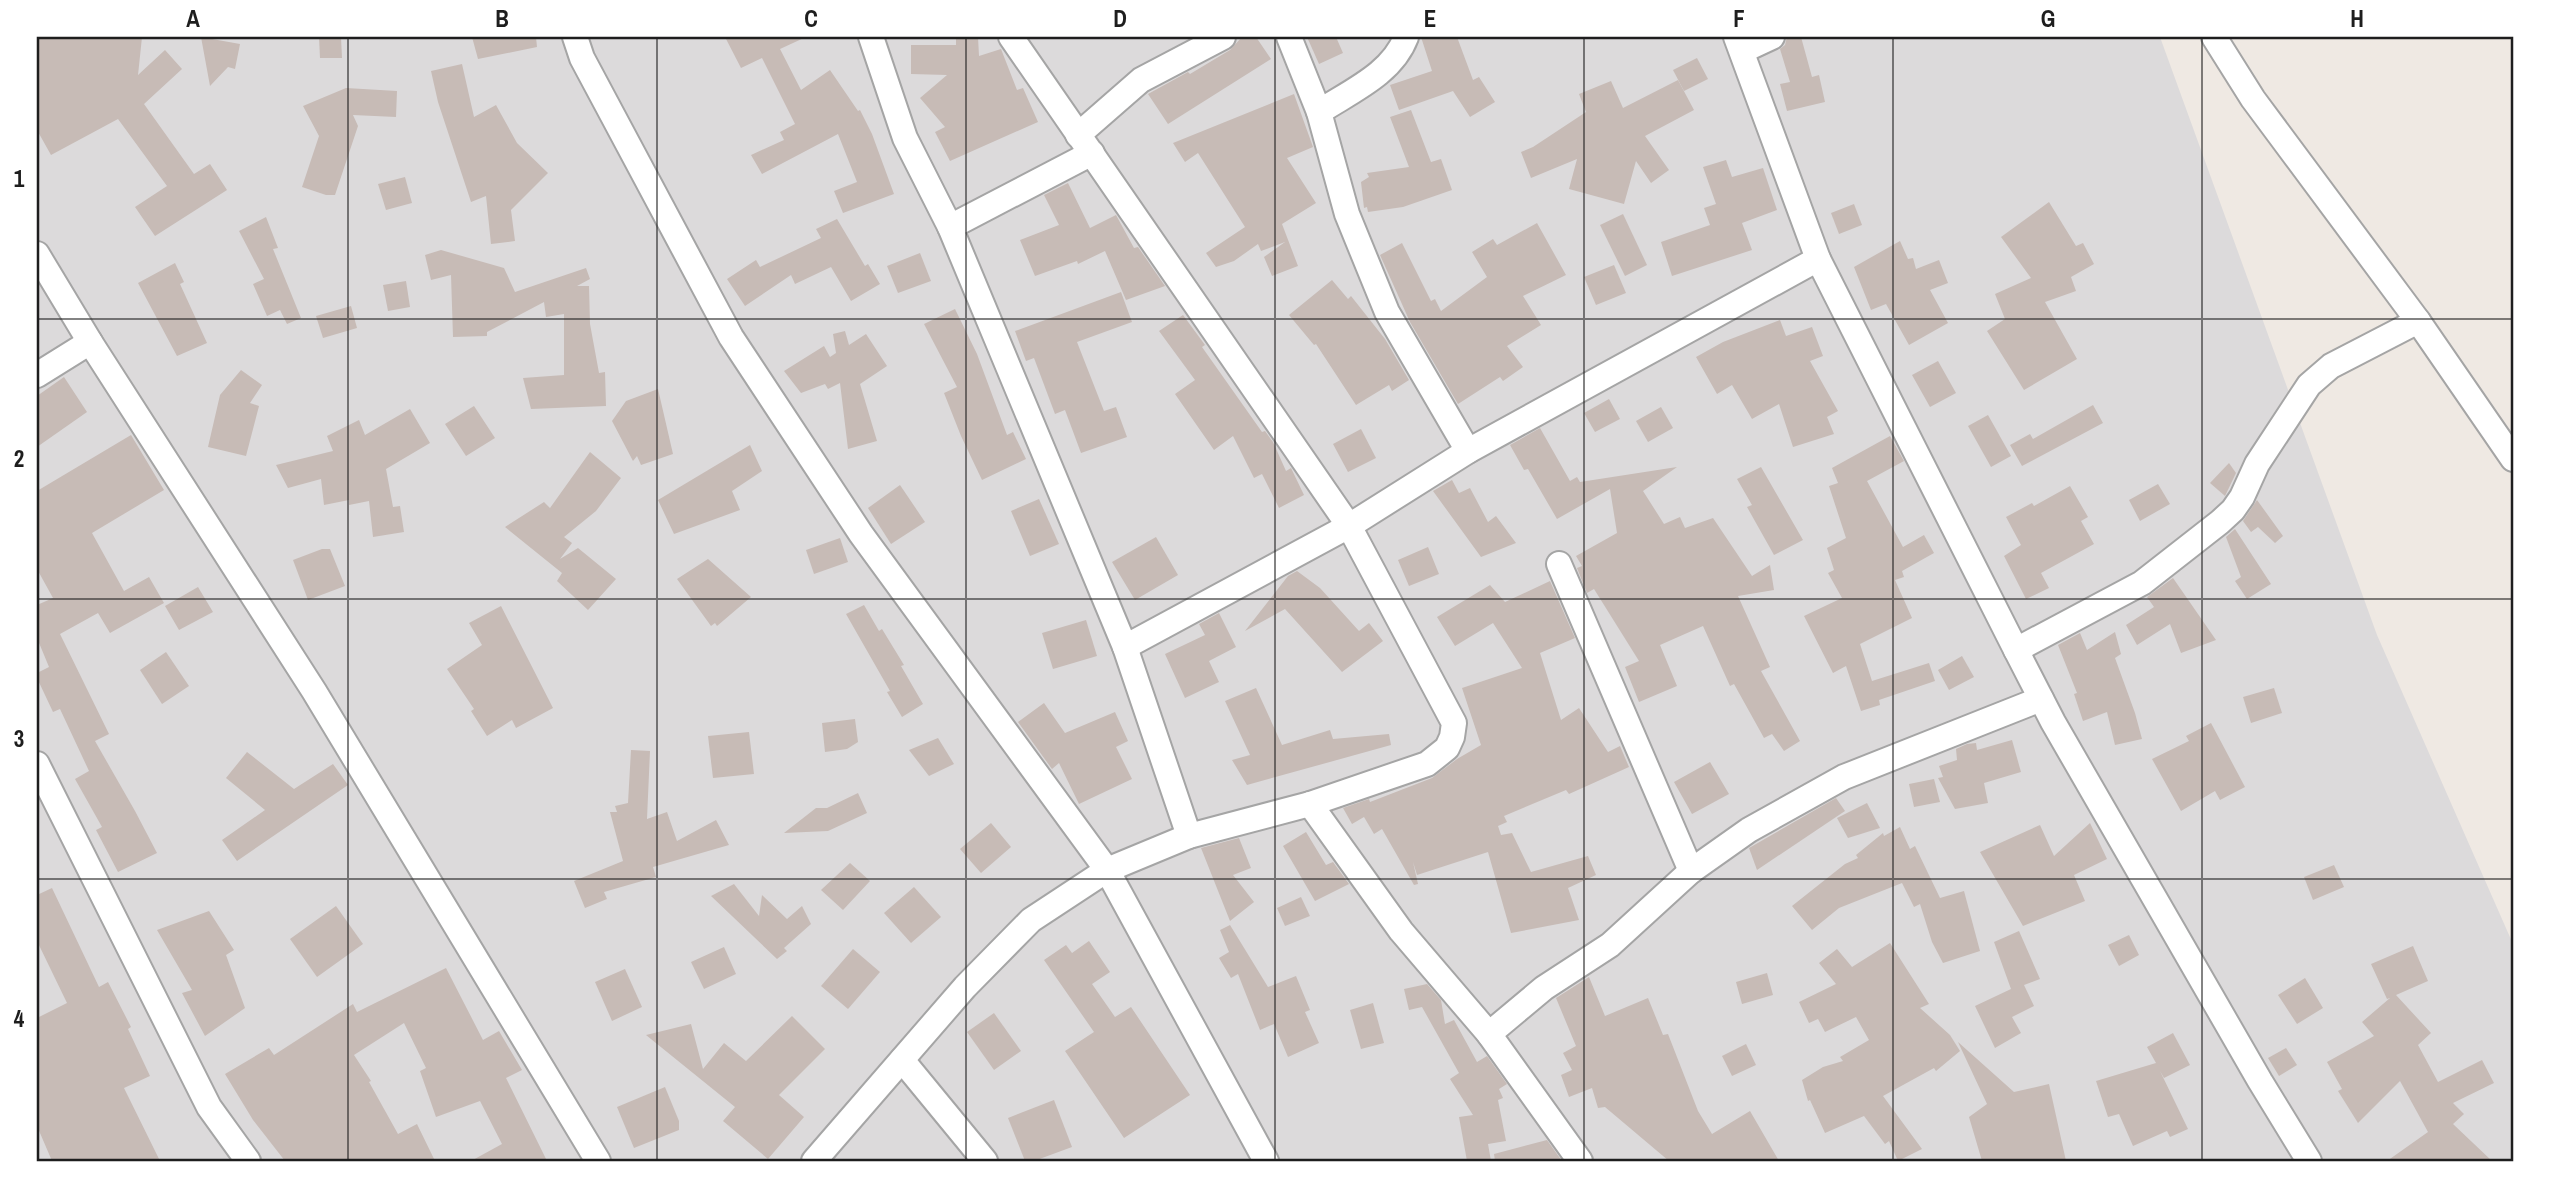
<svg xmlns="http://www.w3.org/2000/svg" width="2550" height="1198" viewBox="0 0 2550 1198" font-family="'Archivo Narrow',sans-serif">
  <style>
    .residential { fill: #dcdadb }
    .building { fill: #c7bbb6 }
    .lines { fill: none; stroke-linecap: round; stroke-linejoin: round }
    .minor-casing { stroke: #a5a5a5; stroke-width: 28 }
    .minor { stroke: #fff; stroke-width: 24 }
    .grid { fill: none; stroke: #1e1e1e; stroke-width: 2; stroke-opacity: 0.55 }
    .neatline { fill: none; stroke: #1e1e1e; stroke-width: 2.5 }
    .grid-label { font-size: 23px; text-anchor: middle; font-weight: bold; fill: #1e1e1e }
  </style>
  <rect width="100%" height="100%" fill="#efe9e3"/>
  <path class="residential" d="M37,37h2123l217,598 136,309v217h-2476z"/>
  <g class="building">
    <path d="M37,37h105l-4,38 27,-25 17,19 -38,35 50,70 16,-10 17,26 -72,46 -20,-29 32,-21 -49,-67 -67,36 -14,-25z"/>
    <path d="M201,37l39,7 -5,25 -7,-2 -18,19z"/>
    <path d="M319,37h22l1,21h-22z"/>
    <path d="M472,37h64l1,10 -59,12z"/>
    <path d="M725,37h81l-26,12 21,41 29,-20 28,41 2,-1 12,24 22,60 -51,19 -9,-22 23,-9 -19,-48 -76,40 -11,-19 33,-15 -4,-8 15,-8 -33,-66 -21,10z"/>
    <path d="M956,37h22l1,19 22,-7 16,41 6,-2 15,34 -88,39 -15,-29 10,-5 -25,-29 27,-23 -36,-1v-29h45z"/>
    <path d="M1242,37h14l15,22 -103,65 -20,-30 40,-22 2,2 40,-24z"/>
    <path d="M1307,37h29l7,16 -24,11z"/>
    <path d="M1421,37h36l16,43 6,-3 16,25 -25,15 -17,-26 -54,19 -9,-25 42,-14z"/>
    <path d="M1787,37h14l11,40 7,-2 6,27 -38,9 -7,-27 10,-2 -10,-33 5,-4z"/>
    <path d="M1697,58l11,21 -24,12 -11,-21z"/>
    <path d="M462,64l12,53 22,-12 21,38 31,30 -37,37 4,31 -24,3 -5,-48 -15,6 -33,-100 -7,-31z"/>
    <path d="M1678,80l16,30 -49,26 24,34 -18,13 -15,-22 -12,43 -55,-15 8,-30 -46,19 -10,-26 12,-5 53,-35 -7,-18 32,-13 12,27z"/>
    <path d="M346,88l51,3 -1,26 -43,-2 5,11 -23,69h-9l-24,-8 17,-51 -16,-30z"/>
    <path d="M1294,94l19,53 -26,11 29,45 -34,21 16,42 -26,10 -8,-19 21,-15 -24,9 -3,-7 -24,17 -18,6 -10,-14 39,-26 -47,-74 -13,9 -12,-19z"/>
    <path d="M1411,110l20,52 10,-3 11,31 -49,17 -35,5 -1,-5 -3,1 -3,-26 8,-5 -2,-4 42,-6 -19,-50z"/>
    <path d="M1726,160l6,17 31,-9 14,42 -35,13 10,27 -80,26 -11,-34 49,-17 -6,-17 12,-4 -13,-37z"/>
    <path d="M405,177l7,26 -26,7 -8,-26z"/>
    <path d="M1068,183l22,45 26,-13 18,33 4,-1 27,39 -39,14 -21,-49 -27,13 -1,-3 -42,15 -15,-36 39,-15 -15,-30z"/>
    <path d="M2049,202l27,44 7,-3 11,21 -23,13 5,14 -31,11 32,57 -53,31 -37,-59 18,-12 -10,-25 36,-16 -30,-41z"/>
    <path d="M1854,204l8,21 -23,9 -8,-21z"/>
    <path d="M1623,214l24,51 -22,11 -25,-51z"/>
    <path d="M266,217l12,31 -5,1 28,69 -14,6 -7,-14 -13,6 -14,-32 11,-5 -25,-48z"/>
    <path d="M837,219l28,47 3,-2 12,20 -29,17 -20,-34 -36,17 -4,-9 -46,31 -18,-27 29,-19 4,7 61,-29 -5,-9z"/>
    <path d="M1537,223l29,52 -43,21 18,29 -34,21 16,21 -20,14 -3,-4 -42,27 -48,-82 -30,-67 22,-12 29,58 4,-2 6,12 46,-34 -15,-25 21,-13 4,6z"/>
    <path d="M1900,241l8,18 5,-1 3,11 23,-9 9,23 -18,7 18,33 -39,22 -23,-41 -15,6 -17,-43z"/>
    <path d="M441,250l63,18 11,24 71,-24 4,11 -13,7h12l1,38 9,49 6,-1 1,34 -75,3 -8,-31 41,-3v-61l-18,3 -2,-15 -57,30v4l-34,1 -2,-62 -20,5 -6,-25z"/>
    <path d="M920,253l11,28 -33,12 -11,-27z"/>
    <path d="M175,263l9,19 -4,2 27,59 -30,13 -39,-73z"/>
    <path d="M1614,265l12,28 -30,12 -12,-28z"/>
    <path d="M1332,280l16,19 3,-3 34,43 24,41 -17,11 -3,-6 -33,20 -40,-61 -2,1 -25,-30z"/>
    <path d="M406,281l4,26 -22,4 -5,-26z"/>
    <path d="M1121,292l11,30 -55,20 27,69 12,-4 11,30 -46,16 -16,-43 -10,4 -21,-56 -8,3 -11,-30z"/>
    <path d="M351,306l6,22 -34,10 -7,-22z"/>
    <path d="M955,309l22,45 30,81 6,-3 13,27 -44,21 -21,-44 -17,-43 13,-6 -33,-63z"/>
    <path d="M1183,315l22,30 -3,2 60,85 3,-1 8,11 13,29 5,-3 13,27 -25,13 -17,-34 -8,4 -21,-42 -19,14 -39,-56 20,-14 -36,-49z"/>
    <path d="M1780,320l6,16 26,-9 11,29 -13,5 28,50 -11,6 7,17 -41,13 -14,-43 -27,15 -20,-34 -15,9 -21,-37 27,-15z"/>
    <path d="M845,331l4,14 17,-11 21,32 -27,18 17,57 -29,8 -8,-66 -12,6 -3,-5 -24,9 -17,-22 40,-25 6,11 6,-4 -3,-19z"/>
    <path d="M1938,361l18,32 -26,14 -18,-32z"/>
    <path d="M241,370l21,15 -12,18 9,3 -13,50 -38,-9 12,-52z"/>
    <path d="M64,377l23,35 -50,35v-51z"/>
    <path d="M658,389l15,65 -32,11 -4,-9 -4,5 -21,-40 14,-20z"/>
    <path d="M1609,399l11,20 -25,13 -11,-19z"/>
    <path d="M2093,405l10,18 -81,43 -12,-21 20,-11 3,5z"/>
    <path d="M474,406l21,32 -29,18 -21,-32z"/>
    <path d="M1661,407l12,21 -25,14 -12,-21z"/>
    <path d="M410,409l20,34 -44,26 7,38 7,-1 4,26 -31,5 -4,-36 -20,4v-5l-25,5 -3,-26 -33,9 -12,-23 57,-14 -6,-15 32,-16 6,15z"/>
    <path d="M1988,415l23,41 -20,11 -23,-41z"/>
    <path d="M1540,428l30,53 7,-4 3,5 97,-15 -34,24 21,33 16,-7 5,11 28,-10 39,58 18,-11 4,25 -36,6 32,71 -9,4 39,70 -16,10 -12,-17 -8,4 -30,-54 -4,2 -27,-60 -43,19 17,41 -38,16 -14,-35 14,-6 -45,-72 -7,4 -10,-25 5,-2 -6,-10 41,-23 -7,-44 -53,30 -29,-50 -4,1 -14,-25z"/>
    <path d="M1361,429l15,29 -28,14 -15,-28z"/>
    <path d="M131,435l33,55 -72,43 32,58 25,-14 15,26 -54,30 -12,-20 -38,21 49,100 -14,7 40,70 22,42 -39,19 -22,-42 6,-3 -27,-48 14,-8 -29,-62 -7,3 -16,-34v-5l12,-6 -12,-29v-33l16,-7 -16,-29v-78z"/>
    <path d="M1890,436l14,25 -37,20 36,66 21,-12 10,18 -32,18 2,6 -9,3 17,38 -52,26 12,37 57,-18 6,18 -56,19 1,5 -19,6 -15,-45 -13,7 -29,-57 38,-18 -14,-25 6,-3 -7,-22 19,-10 -17,-52 9,-3 -6,-15z"/>
    <path d="M750,445l12,26 -30,20 8,19 -66,24 -16,-34z"/>
    <path d="M590,452l31,26 -25,33 -32,26 8,6 -12,16 18,-11 38,31 -28,31 -31,-29 5,-8 -57,-46 39,-25 6,6z"/>
    <path d="M2229,463l7,10 -11,23 -15,-13z"/>
    <path d="M1761,467l42,73 -29,15 -27,-48 5,-2 -15,-26z"/>
    <path d="M1452,480l7,13 11,-5 18,34 8,-6 20,27 -35,14 -48,-66z"/>
    <path d="M2158,484l12,20 -30,17 -11,-21z"/>
    <path d="M900,485l25,37 -34,22 -23,-36z"/>
    <path d="M2070,486l18,31 -7,4 13,23 -53,29 8,15 -23,11 -22,-43 17,-11 -15,-28 26,-14 2,3z"/>
    <path d="M1039,499l20,45 -29,12 -19,-45z"/>
    <path d="M2257,500l26,36 -8,7 -17,-16 -7,5 -8,-11z"/>
    <path d="M2235,529l36,55 -24,15 -12,-18 6,-4 -15,-40z"/>
    <path d="M1156,537l22,38 -43,25 -23,-38z"/>
    <path d="M840,538l8,24 -34,12 -8,-24z"/>
    <path d="M1428,547l11,27 -30,12 -11,-26z"/>
    <path d="M322,549h8l15,37 -37,14 -15,-40z"/>
    <path d="M708,559l43,38 -34,29 -2,-3 -4,3 -34,-47z"/>
    <path d="M1297,571l23,17 39,43 10,-8 14,18 -41,31 -57,-63 -40,22 43,-55z"/>
    <path d="M2173,578l43,62 -35,13 -11,-29 -33,21 -11,-20 28,-18 -7,-10z"/>
    <path d="M1550,581l25,57 -35,15 21,67 18,-12 29,44 12,-6 9,21 -60,27 -3,-4 -62,26 3,6 -9,4 3,9 11,-2 19,39 57,-16 8,19 -28,13 11,32 -68,13 -23,-81 -71,23 -4,-13 5,22 -4,1 -32,-56 -8,5 -10,-17 -12,7 -9,-16 26,-9 1,3 62,-24 25,-19 24,-14 -19,-57 60,-20 -29,-45 -38,23 -18,-29 53,-32 15,17z"/>
    <path d="M198,587l15,25 -34,18 -14,-24z"/>
    <path d="M864,605l15,26 3,-2 22,36 -3,1 22,38 -21,13 -15,-25 3,-1 -44,-77z"/>
    <path d="M501,606l52,102 -37,20 -4,-8 -25,16 -16,-25 3,-2 -27,-40 35,-24 -13,-22z"/>
    <path d="M1219,613l17,34 -27,14 10,21 -34,16 -20,-44 40,-19 -6,-11z"/>
    <path d="M1086,620l11,36 -44,13 -11,-36z"/>
    <path d="M2115,632l6,22 -6,4 20,55 7,26 -27,6 -8,-33 -24,9 -9,-27 3,-1 -19,-48 22,-12 7,17z"/>
    <path d="M166,652l23,34 -27,18 -22,-34z"/>
    <path d="M1962,656l12,21 -25,13 -11,-20z"/>
    <path d="M1256,688l26,57 48,-15 3,9 56,-5 2,11 -144,40 -15,-25 18,-5 -25,-54z"/>
    <path d="M2274,688l8,25 -31,10 -8,-26z"/>
    <path d="M1044,703l21,30 50,-21 13,29 -12,6 16,32 -53,25 -20,-41 -7,6 -34,-47z"/>
    <path d="M855,719l3,23 -11,7 -22,3 -3,-29z"/>
    <path d="M2211,723l34,64 -25,13 -5,-9 -34,20 -29,-52 37,-18 -3,-5z"/>
    <path d="M749,732l5,42 -41,4 -5,-42z"/>
    <path d="M938,738l16,26 -25,12 -20,-26z"/>
    <path d="M2012,740l9,32 -37,11 4,20 -33,6 -17,-31 5,-1 -4,-11 18,-6 -1,-11 11,-5 9,-1 1,7z"/>
    <path d="M631,750l19,1 -3,68 20,-7 10,29 39,-21 13,25 -76,22 3,10 -52,15 3,7 -22,9 -11,-27 49,-20 -13,-49h7l-2,-6 13,-3z"/>
    <path d="M247,752l47,37 39,-25 15,21 -111,76 -15,-21 43,-30 -39,-32z"/>
    <path d="M1710,762l19,32 -37,20 -18,-32z"/>
    <path d="M1934,779l6,23 -26,5 -5,-23z"/>
    <path d="M858,793l9,20 -39,18 -44,2 32,-25h11z"/>
    <path d="M1836,798l9,13 -88,59 -8,-22z"/>
    <path d="M1867,803l13,25 -32,10 -11,-20z"/>
    <path d="M991,823l20,24 -30,26 -21,-24z"/>
    <path d="M2090,823l17,36 -33,16 11,26 -62,25 -43,-74 60,-27 14,31z"/>
    <path d="M1900,827l10,22 5,-3 25,52 24,-7 16,60 -37,12 -11,-21 -12,-38 -6,3 -12,-24 -63,25 -27,22 -20,-24 53,-42 13,-6 -2,-3 27,-22 1,3z"/>
    <path d="M1306,832l20,33 7,-3 16,22 -34,17 -32,-55z"/>
    <path d="M1239,838l12,30 -18,7 21,27 -24,19 -29,-73z"/>
    <path d="M850,863l20,18 -27,29 -22,-20z"/>
    <path d="M2334,865l10,22 -31,13 -9,-23z"/>
    <path d="M734,884l25,32 3,-21 25,24 15,-13 9,18 -27,24 3,3 -10,8 -66,-63z"/>
    <path d="M914,887l27,30 -30,26 -27,-30z"/>
    <path d="M52,888l47,99 9,-5 23,45 -3,2 22,47 -26,12 36,73h-108l-15,-35v-108l30,-15 -30,-62v-46z"/>
    <path d="M1301,897l9,19 -25,10 -8,-18z"/>
    <path d="M336,906l27,38 -46,33 -27,-38z"/>
    <path d="M209,911l25,39 -8,5 19,53 -40,28 -23,-43 10,-3 -35,-60z"/>
    <path d="M1230,925l38,62 28,-11 14,34 -5,2 14,31 -31,14 -14,-33 -14,6 -22,-56 -7,4 -12,-20 10,-6 -9,-22z"/>
    <path d="M2019,931l21,48 -16,6 10,21 -22,11 9,16 -26,15 -20,-42 36,-17 -17,-47z"/>
    <path d="M2129,935l10,20 -20,11 -11,-21z"/>
    <path d="M1089,941l21,31 -18,12 23,33 16,-10 59,88 -66,43 -59,-87 29,-19 -50,-72 22,-15 6,8z"/>
    <path d="M1890,943l39,61 -9,4 30,27 10,16 -24,20 -2,-3 -51,28 39,53 -24,12 -9,-20 -4,3 -21,-28 -39,17 -15,-33 -2,1 -6,-21 21,-13 20,-6 -3,-4 29,-17 -13,-23 -31,15 -7,-13 -9,4 -10,-21 37,-18 -17,-21 18,-14 15,18z"/>
    <path d="M2413,946l15,35 -32,14 35,38 -13,12 20,37 44,-22 12,23 -41,20 11,11 -11,10 39,37h-105l41,-29 -28,-51 -42,42 -20,-32 4,-2 -15,-27 47,-26 -12,-14 28,-24 -3,1 -16,-35z"/>
    <path d="M724,947l12,27 -32,15 -13,-27z"/>
    <path d="M853,949l27,23 -32,37 -27,-23z"/>
    <path d="M446,968l37,72 16,-9 23,39 -16,8 41,83h-76l31,-17 -22,-43 -44,16 -16,-46 6,-3 -22,-45 -50,32 17,26 -2,1 29,52 19,-10 18,37h-150l-32,-41 -28,-46 44,-26 5,7 79,-51 4,8z"/>
    <path d="M625,969l17,38 -30,14 -17,-39z"/>
    <path d="M1767,973l6,22 -31,9 -6,-22z"/>
    <path d="M1589,977l16,39 43,-18 15,37 5,-1 30,77 14,23 38,-23 29,50h-110l-64,-54 -7,1 -6,-20 -23,9 -8,-22 11,-5 -9,-17 13,-7 -20,-48z"/>
    <path d="M2305,978l18,30 -26,16 -19,-29z"/>
    <path d="M1427,984l14,16 4,24 9,-4 23,42 10,-6 20,28 -8,5 4,9 -5,2 8,41 -18,3 3,17h-24l-8,-44 14,-2 -23,-36 9,-6 -37,-66 -13,3 -5,-21z"/>
    <path d="M1373,1003l11,40 -23,6 -11,-39z"/>
    <path d="M994,1013l27,38 -27,19 -27,-38z"/>
    <path d="M792,1016l33,33 -46,46 25,22 -36,42 -45,-38 12,-14 -89,-72 45,-11 12,45 21,-26 22,18z"/>
    <path d="M2173,1033l17,32 -26,13 -4,-7 28,58 -18,8 -3,-6 -34,15 -14,-32 -11,3 -12,-36 60,-18 -9,-16z"/>
    <path d="M1958,1042l56,50 35,-8 17,77h-84l-13,-44 18,-13z"/>
    <path d="M1746,1044l10,21 -24,11 -10,-20z"/>
    <path d="M2286,1048l11,17 -18,11 -11,-18z"/>
    <path d="M665,1087l14,34v9l-45,18 -17,-41z"/>
    <path d="M1054,1100l18,47 -38,14h-9l-17,-43z"/>
    <path d="M1547,1140l15,21h-67l-1,-7z"/>
  </g>
  <g class="lines">
    <g class="minor-casing">
      <g id="minor">
        <path d="M575,37l7,21 149,279 130,197 246,336 159,291"/>
        <path d="M871,37l34,101 45,89 175,420 64,189"/>
        <path d="M1289,37l30,75 28,102 40,98 81,139"/>
        <path d="M1736,37l82,222 198,391 37,72 207,359 49,80"/>
        <path d="M2214,37l39,62 165,222 95,138"/>
        <path d="M1742,51l30,-14"/>
        <path d="M1319,112c32,-21 73,-38 87,-75"/>
        <path d="M1078,135l63,-55 82,-43"/>
        <path d="M950,227l142,-74"/>
        <path d="M37,254l53,88 224,349 284,470"/>
        <path d="M37,375l53,-33"/>
        <path d="M1559,564l132,307"/>
        <path d="M1125,647l224,-121 119,-75 350,-192"/>
        <path d="M2016,650l126,-67 78,-61 13,-12 9,-13 15,-33 52,-79 22,-19 87,-45"/>
        <path d="M37,764l172,343 39,54"/>
        <path d="M1310,804l91,127 88,103 91,127"/>
        <path d="M1489,1034l55,-46 66,-43 81,-74 58,-41 95,-53 197,-78"/>
        <path d="M902,1060l83,101"/>
        <path d="M814,1161l151,-174 66,-67 76,-50 82,-34 121,-32 117,-40 20,-16 5,-11 2,-14 -105,-197 -338,-489"/>
      </g>
    </g>
    <use href="#minor" class="minor"/>
  </g>
  <path class="grid" d="M348,37v1124M657,37v1124M966,37v1124M1275,37v1124M1584,37v1124M1893,37v1124M2202,37v1124M37,319h2476M37,599h2476M37,879h2476"/>
  <rect width="2550" height="1198" fill="none" stroke="#ffffff" stroke-width="77"/>
  <rect x="38" y="38" width="2474" height="1122" class="neatline"/>
  <g class="grid-label">
    <text x="193" y="27">A</text>
    <text x="502" y="27">B</text>
    <text x="811" y="27">C</text>
    <text x="1120" y="27">D</text>
    <text x="1430" y="27">E</text>
    <text x="1739" y="27">F</text>
    <text x="2048" y="27">G</text>
    <text x="2357" y="27">H</text>
    <text x="19" y="187">1</text>
    <text x="19" y="467">2</text>
    <text x="19" y="747">3</text>
    <text x="19" y="1027">4</text>
  </g>
</svg>
